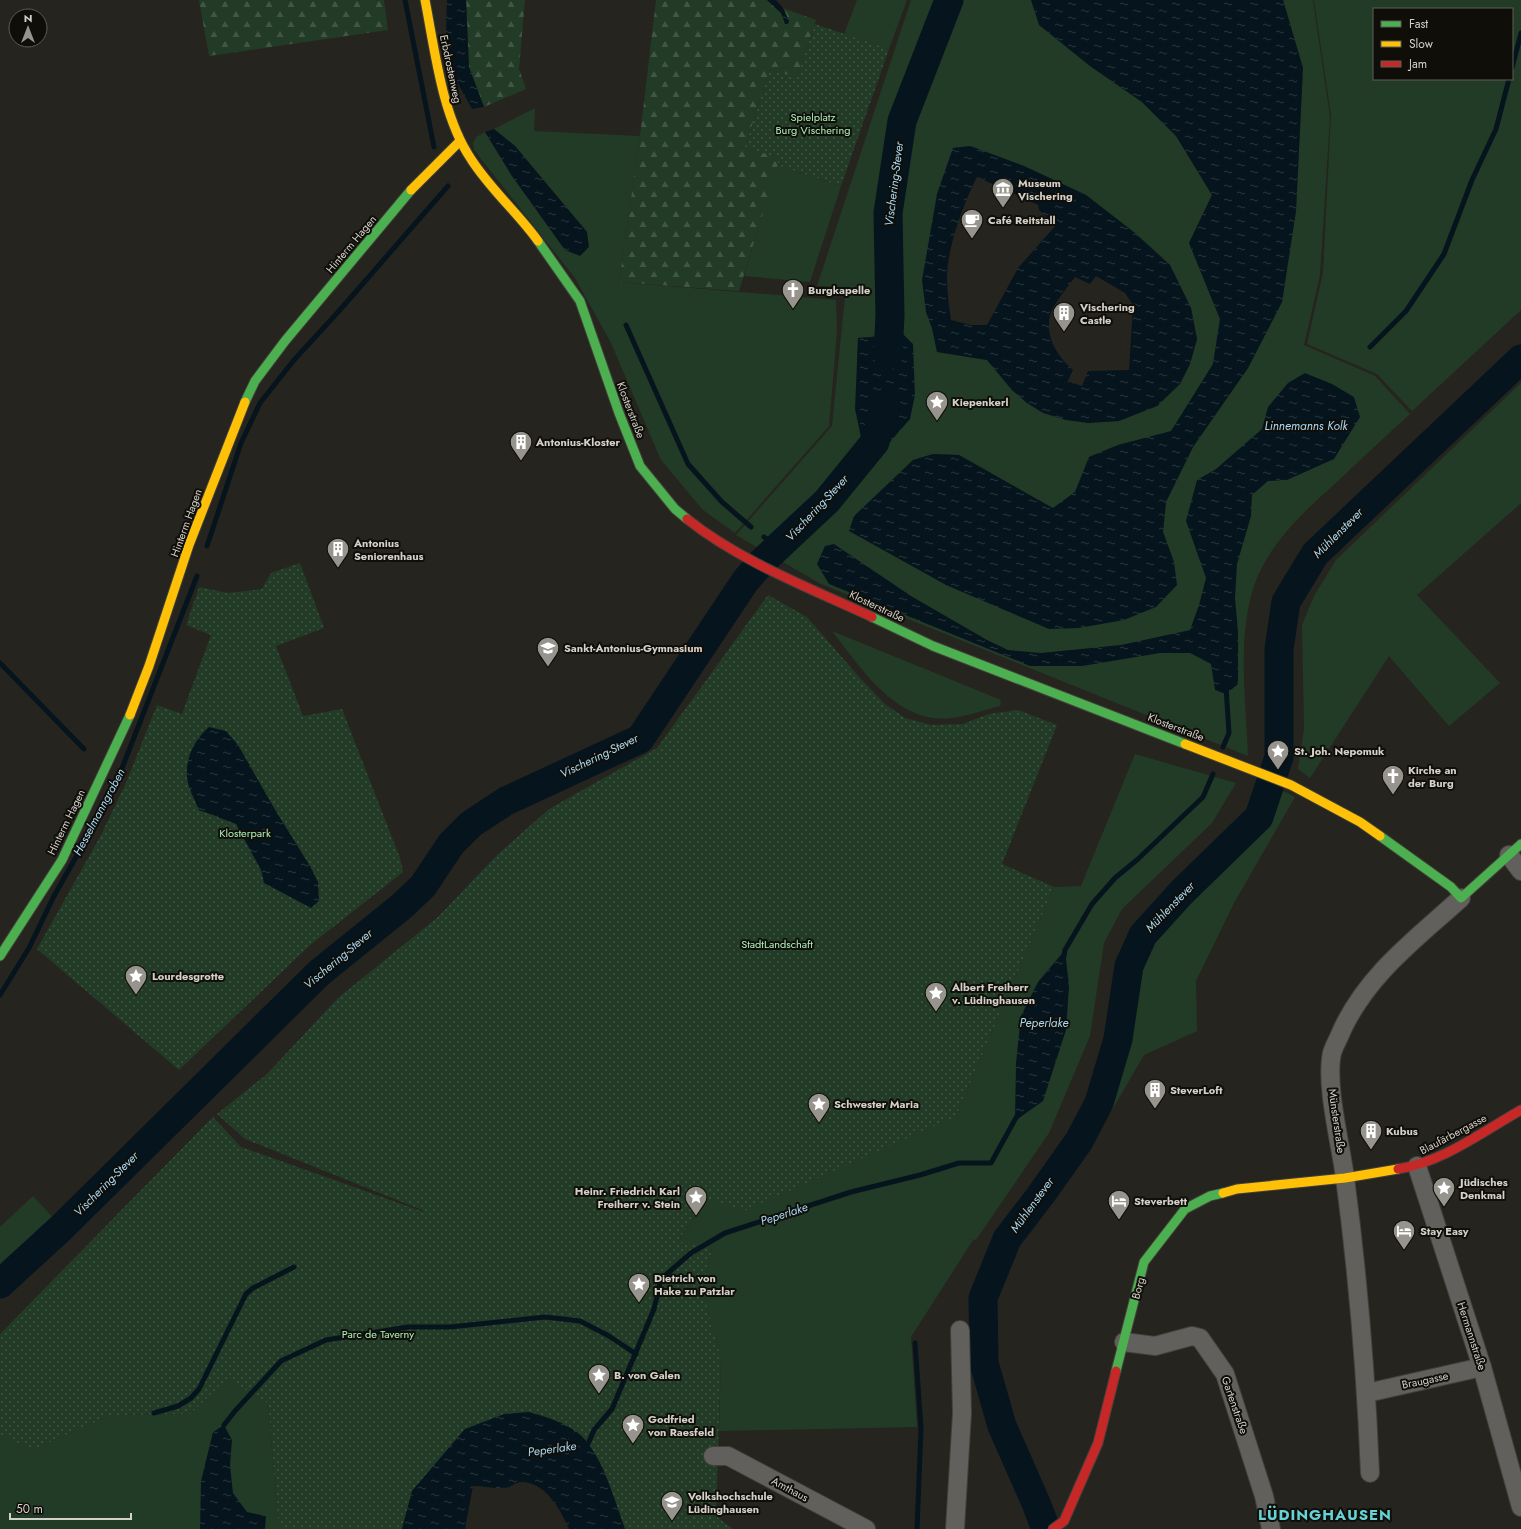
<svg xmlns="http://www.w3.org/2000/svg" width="1521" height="1529" viewBox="0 0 1521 1529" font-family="Jost,sans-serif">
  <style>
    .green { fill: #223b26; fill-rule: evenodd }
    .forest { fill: url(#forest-firs) }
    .park { fill: url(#park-dots) }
    .water { fill: url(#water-ripples); fill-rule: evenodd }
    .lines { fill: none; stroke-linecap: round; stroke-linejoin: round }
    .stream { stroke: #06151d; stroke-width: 5 }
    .river { stroke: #06151d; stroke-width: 29 }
    .street-casing { stroke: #42403a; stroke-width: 20 }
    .fast-casing { stroke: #42403a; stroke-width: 11 }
    .slow-casing { stroke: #42403a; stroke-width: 11 }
    .jam-casing { stroke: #42403a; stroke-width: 11 }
    .street { stroke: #62605c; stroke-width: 18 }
    .fast { stroke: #4caf50; stroke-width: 9 }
    .slow { stroke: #ffc107; stroke-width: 9 }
    .jam { stroke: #c62828; stroke-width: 9 }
    .labels { text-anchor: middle; stroke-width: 4; stroke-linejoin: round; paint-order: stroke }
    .street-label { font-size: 11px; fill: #d4d1ca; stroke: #100e09 }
    .park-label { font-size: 11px; fill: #acf2b8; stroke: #100e09 }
    .poi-label { font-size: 11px; font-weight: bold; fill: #d4d1ca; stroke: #100e09; text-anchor: start }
    .water-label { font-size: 12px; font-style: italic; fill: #a8d8f4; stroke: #100e09 }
    .district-label { font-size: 15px; font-weight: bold; letter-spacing: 1px; fill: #65d2d6; stroke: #100e09 }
  </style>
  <defs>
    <pattern id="forest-firs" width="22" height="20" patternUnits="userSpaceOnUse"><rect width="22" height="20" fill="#223b26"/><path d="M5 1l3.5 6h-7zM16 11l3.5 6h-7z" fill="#415644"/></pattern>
    <pattern id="park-dots" width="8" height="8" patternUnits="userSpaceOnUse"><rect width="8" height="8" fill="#223b26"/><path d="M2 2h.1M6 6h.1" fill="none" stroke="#415644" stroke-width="1.8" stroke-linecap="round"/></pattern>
    <pattern id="water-ripples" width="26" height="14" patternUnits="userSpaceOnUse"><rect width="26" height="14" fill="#06151d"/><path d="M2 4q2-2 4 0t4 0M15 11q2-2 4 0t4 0" fill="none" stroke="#29363c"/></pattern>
  </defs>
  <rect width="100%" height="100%" fill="#26241e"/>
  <g class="green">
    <path d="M857,0h50l-18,49 -45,-15z"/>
    <path d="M911,0h120l9,25 50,41 52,36 34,34 36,59 -23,48 31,76 -7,45 -42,68 -53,13 -29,12 -14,35 -22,17 -94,-54 -26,-1 -20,6 -27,26 288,76 -11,-30 3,-30 27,-55 55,-79 34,-66 14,-91 7,-143 -20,-68h30l17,117 -10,158 -16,70 71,31 35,38c-24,22 -48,44 -71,66 -36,33 -75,66 -88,116 -13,48 -5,110 -3,160l-427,-172 -85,-49 96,-109 14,-139 -29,-1zM970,146l54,20 62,29 49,38 35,32 21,43 6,31 -7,25 -10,20 -23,22 -38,15 -31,2 -61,-20 -15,-13 -25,-30 -50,-8 -5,-24 -6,-16 11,-118 16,-46zM881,315h20l-2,15 -42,36 1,-28 24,-2z"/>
    <path d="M1314,0h207v310l-109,101 -35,-37 -70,-30 16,-71 8,-158zM1374,9h138v70h-138z"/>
    <path d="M535,108l-1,23 106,5 -21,146 217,18 1,31 -8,95 -94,107 -32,-23 -42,-50 -50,-117 -36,-65 -101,-128 -1,-7 3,-6 9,-5 27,44 53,74 22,-18 -72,-86 -21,-17z"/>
    <path d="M777,165l64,21 -31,96 -66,-6z"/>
    <path d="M1521,383v120l-104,92 83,88 -51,43 -60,-70 -79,122 -12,-9 6,-40 -2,-104 12,-29 22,-36z"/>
    <path d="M832,631l169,69 -1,6c-16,4 -32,10 -48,12 -55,7 -90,-49 -120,-87z"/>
    <path d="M1135,754l101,29 -24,40 -90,86 -18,34 -14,93 -41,97 -73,107 -8,-1 5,1 -62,97 6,90 -198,4 2,-73 -19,-69 10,-39 -34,-8 29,-44 249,-82 98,-229 27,-1z"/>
    <path d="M1281,790l14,7 -61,106 -38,78 1,50 -53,24 -43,74 22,-63 12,-92 17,-36 115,-117z"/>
    <path d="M33,1196l25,27 -58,56v-52z"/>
    <path d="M227,1379l41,24 11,126h-279v-95l32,16 79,-35 79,-1z"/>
  </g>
  <g class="forest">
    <path d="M199,0h185l4,30 -179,26z"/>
    <path d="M466,0h59l-6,69 7,20 -42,18 -15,-40z"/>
    <path d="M656,0h111l22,21 -6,-13 33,12 -19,57 -27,-7 -25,77 35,11 -41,133 -120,-9 21,-146z"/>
  </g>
  <g class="park">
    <path d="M815,24l74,25 -48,137 -64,-21 2,-7 -34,-11 25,-77 27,7z"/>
    <path d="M300,563l24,65 -48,18 27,70 39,-7 58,149 3,14 -94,74 -130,124 -142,-121 63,-112 26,-54 31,-78 25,9 29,-79 -25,-10 13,-38 29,6 34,-4 9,-16z"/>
    <path d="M768,595l39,22 52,60 26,27 20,14 26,7 32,-1 26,-10 29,-4 39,15 -55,139 52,23 -98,229 -212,95 -37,-12 -29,42 34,9 -10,39 19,69 -5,158 17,13h-108l-22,-61 -15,-24 -10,-11 -29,-15 -84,11 -53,62 -10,38h-123l-11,-126 -41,-24 -37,35 -79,1 -79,35 -32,-16v-100l213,-217 28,30 183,65 -2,-2 -177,-71 -28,-25 50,-40 71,-76 100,-81 58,-61 53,-47 108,-61z"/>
  </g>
  <g class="water">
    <path d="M447,0h19l3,67 15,40 -12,2 -23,-41 -3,-40z"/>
    <path d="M767,0h9l7,8 6,13 -1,3h-3l-4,-11z"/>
    <path d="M1031,0h252l20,68 -7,143 -14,91 -34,66 -55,79 -27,55 -3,30 11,30 3,23 -21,22 -32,13 -45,8 -30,1 -103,-44 -97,-54 5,-15 59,-56 20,-6 26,1 94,53 22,-16 14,-35 29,-12 53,-14 42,-67 7,-45 -31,-76 23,-48 -36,-59 -34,-34 -52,-36 -51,-41z"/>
    <path d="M494,129l21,17 72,86 2,15 -9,9 -15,-6 -53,-74 -27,-44z"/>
    <path d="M970,146l54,20 62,29 49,38 35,32 21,43 6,31 -7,25 -10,20 -23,22 -38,15 -31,2 -22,-3 -23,-7 -16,-10 -15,-13 -25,-30 -50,-8 -5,-24 -6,-16 -4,-32 15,-86 16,-46zM977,177l61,28 1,5 17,15 -38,43 -31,57h-16l-20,-5c-2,-14 -4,-28 -4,-43 0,-28 17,-75 30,-100zM1096,276l29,17 8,12 -4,65 -41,1 -6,15 -14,-5 5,-11c-15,-13 -28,-33 -23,-54 3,-12 18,-29 25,-39l15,7z"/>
    <path d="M881,315h20l-2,15 14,14 2,51 -5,24 -20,23h-28l-7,-33 3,-71 24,-2z"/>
    <path d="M1305,373l27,11 22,13 6,20 -26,42 -47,21 -19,1 -16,14 -1,21 -14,48 -2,34 3,33v53l-12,10 -11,-4 -4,-26 -21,-11h-30l-78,13h-52l-201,-82 -12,-20 8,-18 9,-2 77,52 76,44 21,10 33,3 80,-8 69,-15 9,-25 7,-27 -20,-57 11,-41 19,-11 46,-40 6,-22 20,-24z"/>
    <path d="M209,727l17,4 12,14 39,68 33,53 8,16 1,19 -8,7 -47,-25 -3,-13 -25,-46 -37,-14c-4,-10 -11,-22 -12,-33 -2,-19 8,-38 22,-50z"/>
    <path d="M1065,950l4,36 -3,44 -23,71 -28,20 1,-58 5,-47 17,-34z"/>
    <path d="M529,1412c17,5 35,10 49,21 23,18 37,68 47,96h-56c-9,-20 -22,-44 -45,-47 -9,-1 -13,6 -20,6 -10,1 -21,-2 -31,-2l-8,43h-63l10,-38 53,-62 39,-15z"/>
    <path d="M224,1425l8,15 -2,25 3,28 14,19 19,4 -1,13h-65l1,-48 12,-49z"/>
  </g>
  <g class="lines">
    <g class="stream">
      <path d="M405,0l29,147"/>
      <path d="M1512,68l9,-35"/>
      <path d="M626,325l62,139 34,38 29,25"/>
      <path d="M1370,347l36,-36 38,-57 28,-74 24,-51 13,-50"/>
      <path d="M764,537l14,9"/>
      <path d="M207,546l34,-103 19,-40 34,-43 45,-49 109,-125"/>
      <path d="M0,663l84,86"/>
      <path d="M1223,747l6,-14 -3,-46"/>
      <path d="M1064,956l1,-6 27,-46 23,-26 23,-19 65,-62 10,-23"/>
      <path d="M0,995l29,-47 25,-52 47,-83 16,-32 80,-205"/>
      <path d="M915,1343l6,86 -4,100"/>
      <path d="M154,1413l24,-7 13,-8 8,-9 47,-95 7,-6 41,-21"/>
      <path d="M224,1425l11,-14 46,-50 45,-21 82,-13h42l95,-10 35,4 29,15 27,18"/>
      <path d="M582,1445l6,-1 6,-14 18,-21 42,-100 7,-30 30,-26 34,-20 126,-41 69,-17 39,-12h32l26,-47"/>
    </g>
    <g class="river">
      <path d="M888,355l2,-40 -2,-102 14,-92 47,-121"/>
      <path d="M0,1284l61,-56 258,-255 83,-67 21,-20 28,-42 20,-20 35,-23 134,-62 106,-159 17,-19 64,-60 48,-59 11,-38"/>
      <path d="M1046,1529l-10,-26 -34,-77 -18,-63 -1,-65 24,-59 33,-43 39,-55 20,-38 19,-64 11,-73 14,-31 38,-42 78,-76 20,-60v-108l7,-47 29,-48 206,-195"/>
    </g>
    <g class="street-casing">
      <g id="street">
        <path d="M1509,855l12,16"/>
        <path d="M1417,1166l65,201 39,140"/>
        <path d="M1124,1342l31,4 37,-10 8,2 25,36 39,122 7,33"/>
        <path d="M1367,1393l115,-26"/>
        <path d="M713,1456h15l138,73"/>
        <path d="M1370,1473c-4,-98 -12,-197 -25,-295 -4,-33 -20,-93 -13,-125 2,-7 7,-15 10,-23 26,-56 74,-91 119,-132"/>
        <path d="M955,1529l7,-116 -2,-83"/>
      </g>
    </g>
    <g class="fast-casing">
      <g id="fast">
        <path d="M538,241l42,60 39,112 21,53 35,43 12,10"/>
        <path d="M245,402l10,-21 30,-40 126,-151"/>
        <path d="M872,617l61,29 252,98"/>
        <path d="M1380,836l71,51 10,11 60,-54"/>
        <path d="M0,956l62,-96 68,-145"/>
        <path d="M1116,1371l28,-109 41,-53 25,-13 13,-3"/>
      </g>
    </g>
    <g class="slow-casing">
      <g id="slow">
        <path d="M425,0c10,51 17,116 46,159 19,30 47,54 67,82"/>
        <path d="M411,190l49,-49"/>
        <path d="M130,715l19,-49 40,-121 56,-143"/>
        <path d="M1185,744l106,41 69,37 20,14"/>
        <path d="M1223,1193l14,-4 108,-11 53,-9"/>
      </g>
    </g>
    <g class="jam-casing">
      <g id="jam">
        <path d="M687,519c54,43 123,69 185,98"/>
        <path d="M1398,1169c45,-7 84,-37 123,-59"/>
        <path d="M1053,1529l11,-8 34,-78 18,-72"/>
      </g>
    </g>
    <use href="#street" class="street"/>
    <use href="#fast" class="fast"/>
    <use href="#slow" class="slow"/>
    <use href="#jam" class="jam"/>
  </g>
  <defs>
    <g id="museum-pin" transform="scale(1.15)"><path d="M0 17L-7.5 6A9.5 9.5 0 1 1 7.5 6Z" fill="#97948e" stroke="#100e09"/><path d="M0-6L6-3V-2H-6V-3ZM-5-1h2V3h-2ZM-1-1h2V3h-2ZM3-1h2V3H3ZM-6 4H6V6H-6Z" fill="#fff"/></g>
    <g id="cafe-pin" transform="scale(1.15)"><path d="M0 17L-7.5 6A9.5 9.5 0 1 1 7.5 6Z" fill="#97948e" stroke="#100e09"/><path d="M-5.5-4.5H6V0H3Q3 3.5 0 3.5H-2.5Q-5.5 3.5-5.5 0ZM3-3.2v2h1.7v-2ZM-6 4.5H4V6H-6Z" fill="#fff"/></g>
    <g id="church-pin" transform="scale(1.15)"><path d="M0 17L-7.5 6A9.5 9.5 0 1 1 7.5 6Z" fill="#97948e" stroke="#100e09"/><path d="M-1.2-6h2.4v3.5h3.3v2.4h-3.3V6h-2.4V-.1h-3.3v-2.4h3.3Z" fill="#fff"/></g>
    <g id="building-pin" transform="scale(1.15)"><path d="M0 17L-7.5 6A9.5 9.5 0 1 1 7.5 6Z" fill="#97948e" stroke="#100e09"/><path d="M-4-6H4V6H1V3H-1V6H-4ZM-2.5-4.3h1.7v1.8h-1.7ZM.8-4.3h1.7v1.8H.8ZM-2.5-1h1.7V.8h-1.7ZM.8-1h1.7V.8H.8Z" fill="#fff"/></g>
    <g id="sight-pin" transform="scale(1.15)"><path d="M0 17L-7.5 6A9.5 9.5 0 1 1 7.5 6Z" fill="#97948e" stroke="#100e09"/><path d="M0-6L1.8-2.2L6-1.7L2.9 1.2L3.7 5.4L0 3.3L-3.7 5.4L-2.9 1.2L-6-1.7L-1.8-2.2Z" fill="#fff"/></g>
    <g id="school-pin" transform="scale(1.15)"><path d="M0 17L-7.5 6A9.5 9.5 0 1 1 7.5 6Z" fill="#97948e" stroke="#100e09"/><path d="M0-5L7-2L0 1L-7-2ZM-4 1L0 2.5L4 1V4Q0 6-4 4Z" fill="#fff"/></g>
    <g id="hotel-pin" transform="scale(1.15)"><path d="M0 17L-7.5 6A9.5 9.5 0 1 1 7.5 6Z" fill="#97948e" stroke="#100e09"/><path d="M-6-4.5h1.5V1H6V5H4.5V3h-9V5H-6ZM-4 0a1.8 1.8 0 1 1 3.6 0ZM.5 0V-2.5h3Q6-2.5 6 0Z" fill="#fff"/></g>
    <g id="university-pin" transform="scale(1.15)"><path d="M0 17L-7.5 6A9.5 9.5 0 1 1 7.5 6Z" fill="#97948e" stroke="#100e09"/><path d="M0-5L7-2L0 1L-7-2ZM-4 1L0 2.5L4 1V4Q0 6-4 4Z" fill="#fff"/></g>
  </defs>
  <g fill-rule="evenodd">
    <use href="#museum-pin" x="1003" y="189"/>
    <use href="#cafe-pin" x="972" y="220"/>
    <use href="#church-pin" x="793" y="290"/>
    <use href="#building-pin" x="1064" y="313"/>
    <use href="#sight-pin" x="937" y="402"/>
    <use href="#building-pin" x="521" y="442"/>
    <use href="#building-pin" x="338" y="549"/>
    <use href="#school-pin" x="548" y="648"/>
    <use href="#sight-pin" x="1278" y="751"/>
    <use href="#church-pin" x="1393" y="776"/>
    <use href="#sight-pin" x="136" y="976"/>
    <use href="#sight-pin" x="936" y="993"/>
    <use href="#building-pin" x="1155" y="1090"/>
    <use href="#sight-pin" x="819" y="1104"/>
    <use href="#building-pin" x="1371" y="1131"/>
    <use href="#sight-pin" x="1444" y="1188"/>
    <use href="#sight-pin" x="696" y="1197"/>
    <use href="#hotel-pin" x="1119" y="1201"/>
    <use href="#hotel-pin" x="1404" y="1231"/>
    <use href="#sight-pin" x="639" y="1284"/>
    <use href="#sight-pin" x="599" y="1375"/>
    <use href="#sight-pin" x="633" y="1425"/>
    <use href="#university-pin" x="672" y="1502"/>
  </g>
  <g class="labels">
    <g class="street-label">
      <text transform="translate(451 69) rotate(78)" y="4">Erbdrostenweg</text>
      <text transform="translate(351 244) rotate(-50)" y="4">Hinterm Hagen</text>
      <text transform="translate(631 410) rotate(69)" y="4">Klosterstraße</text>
      <text transform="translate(186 523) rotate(-70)" y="4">Hinterm Hagen</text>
      <text transform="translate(877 606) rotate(25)" y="4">Klosterstraße</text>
      <text transform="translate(1176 727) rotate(21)" y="4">Klosterstraße</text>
      <text transform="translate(66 822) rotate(-64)" y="4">Hinterm Hagen</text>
      <text transform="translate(1337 1121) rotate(82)" y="4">Münsterstraße</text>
      <text transform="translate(1453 1134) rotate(-28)" y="4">Blaufärbergasse</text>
      <text transform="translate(1138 1288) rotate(-75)" y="4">Borg</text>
      <text transform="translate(1472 1336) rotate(72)" y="4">Hermannstraße</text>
      <text transform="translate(1425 1380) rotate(-12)" y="4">Braugasse</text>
      <text transform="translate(1235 1405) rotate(71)" y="4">Gartenstraße</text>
      <text transform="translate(790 1489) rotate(28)" y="4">Amthaus</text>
    </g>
    <g class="park-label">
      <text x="813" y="121">Spielplatz<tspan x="813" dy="13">Burg Vischering</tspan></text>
      <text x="245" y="837">Klosterpark</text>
      <text x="777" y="948">StadtLandschaft</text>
      <text x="378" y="1338">Parc de Taverny</text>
    </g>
    <g class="poi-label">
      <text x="1018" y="187">Museum<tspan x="1018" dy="13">Vischering</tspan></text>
      <text x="988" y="224">Café Reitstall</text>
      <text x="808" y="294">Burgkapelle</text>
      <text x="1080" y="311">Vischering<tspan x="1080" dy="13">Castle</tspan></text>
      <text x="952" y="406">Kiepenkerl</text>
      <text x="536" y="446">Antonius-Kloster</text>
      <text x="354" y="547">Antonius<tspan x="354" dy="13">Seniorenhaus</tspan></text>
      <text x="564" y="652">Sankt-Antonius-Gymnasium</text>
      <text x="1294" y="755">St. Joh. Nepomuk</text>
      <text x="1408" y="774">Kirche an<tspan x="1408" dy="13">der Burg</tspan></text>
      <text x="152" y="980">Lourdesgrotte</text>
      <text x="952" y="991">Albert Freiherr<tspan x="952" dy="13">v. Lüdinghausen</tspan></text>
      <text x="1170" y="1094">SteverLoft</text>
      <text x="834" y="1108">Schwester Maria</text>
      <text x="1386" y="1135">Kubus</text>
      <text x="1460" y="1186">Jüdisches<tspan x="1460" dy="13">Denkmal</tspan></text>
      <text x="680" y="1195" text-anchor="end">Heinr. Friedrich Karl<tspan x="680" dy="13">Freiherr v. Stein</tspan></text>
      <text x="1134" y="1205">Steverbett</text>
      <text x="1420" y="1235">Stay Easy</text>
      <text x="654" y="1282">Dietrich von<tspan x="654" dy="13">Hake zu Patzlar</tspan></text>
      <text x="614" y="1379">B. von Galen</text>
      <text x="648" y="1423">Godfried<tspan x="648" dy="13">von Raesfeld</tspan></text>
      <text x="688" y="1500">Volkshochschule<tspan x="688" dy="13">Lüdinghausen</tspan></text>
    </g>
    <g class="water-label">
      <text transform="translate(894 184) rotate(-83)" y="4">Vischering-Stever</text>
      <text x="1306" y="430">Linnemanns Kolk</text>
      <text transform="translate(817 508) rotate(-47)" y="4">Vischering-Stever</text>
      <text transform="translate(1338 533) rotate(-45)" y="4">Mühlenstever</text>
      <text transform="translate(599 756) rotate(-26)" y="4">Vischering-Stever</text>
      <text transform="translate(99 812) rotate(-62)" y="4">Hesselmanngraben</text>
      <text transform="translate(1170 907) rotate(-46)" y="4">Mühlenstever</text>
      <text transform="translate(338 959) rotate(-40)" y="4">Vischering-Stever</text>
      <text x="1044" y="1027">Peperlake</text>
      <text transform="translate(106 1184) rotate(-45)" y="4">Vischering-Stever</text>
      <text transform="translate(1032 1205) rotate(-54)" y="4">Mühlenstever</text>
      <text transform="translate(784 1214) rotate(-18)" y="4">Peperlake</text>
      <text transform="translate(552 1449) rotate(-8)" y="4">Peperlake</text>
    </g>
    <g class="district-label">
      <text x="1325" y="1520">LÜDINGHAUSEN</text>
    </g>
  </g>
  <rect x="1373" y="8" width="140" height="72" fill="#100e09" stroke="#5e5c56"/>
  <rect x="1381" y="21" width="20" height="6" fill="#4caf50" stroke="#5e5c56"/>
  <text x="1409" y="28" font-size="12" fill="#d4d1ca">Fast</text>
  <rect x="1381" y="41" width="20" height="6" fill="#ffc107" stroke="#5e5c56"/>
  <text x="1409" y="48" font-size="12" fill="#d4d1ca">Slow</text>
  <rect x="1381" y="61" width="20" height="6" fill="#c62828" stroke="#5e5c56"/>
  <text x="1409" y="68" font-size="12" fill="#d4d1ca">Jam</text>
  <g transform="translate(28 28)"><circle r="19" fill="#100e09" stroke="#5e5c56"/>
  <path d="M0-3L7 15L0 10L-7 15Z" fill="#97948e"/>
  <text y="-6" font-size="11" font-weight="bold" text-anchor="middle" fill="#d4d1ca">N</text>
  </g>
  <path d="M10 1513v6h121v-6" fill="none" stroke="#d4d1ca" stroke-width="2"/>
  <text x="16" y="1513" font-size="12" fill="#d4d1ca" stroke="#100e09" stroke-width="3" paint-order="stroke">50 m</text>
</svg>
